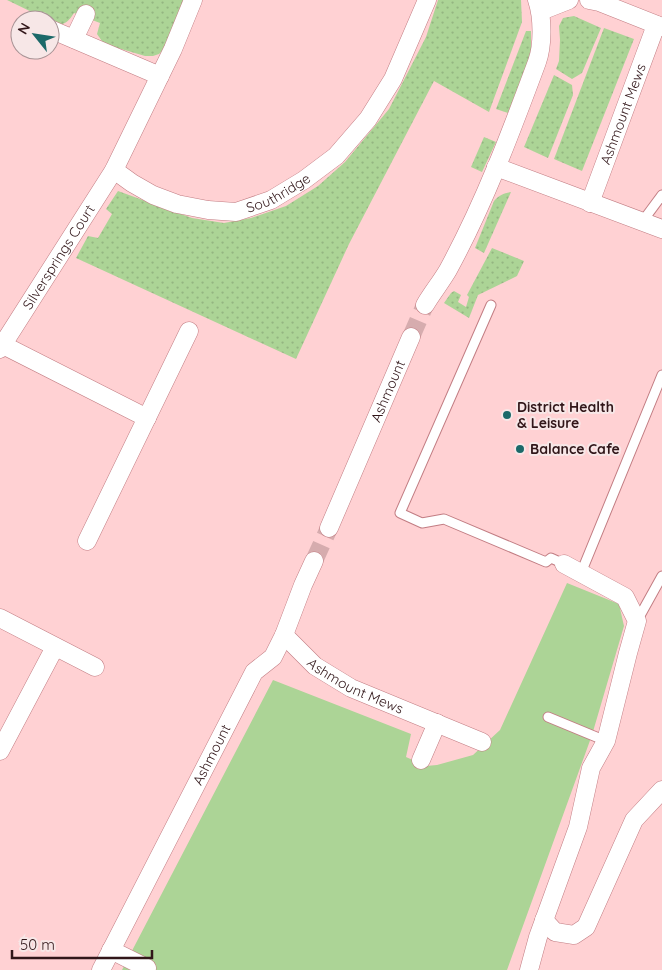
<svg xmlns="http://www.w3.org/2000/svg" width="662" height="970" viewBox="0 0 662 970" font-family="Quicksand,sans-serif">
  <style>
    .grass { fill: url(#grass-dots) }
    .park { fill: #acd496 }
    .lines { fill: none; stroke-linecap: round; stroke-linejoin: round }
    .street-tunnel { stroke: #d6acae; stroke-width: 18; stroke-dasharray: 18 9; stroke-linecap: butt }
    .lane-casing { stroke: #c27d83; stroke-width: 11 }
    .street-casing { stroke: #c27d83; stroke-width: 19 }
    .lane { stroke: #fff; stroke-width: 9 }
    .street { stroke: #fff; stroke-width: 18 }
    .poi-dot { fill: #1c6969; stroke: #f7e7e7; stroke-width: 2 }
    .labels { text-anchor: middle; stroke-width: 4; stroke-linejoin: round; paint-order: stroke }
    .street-label { font-size: 14px; fill: #311619; stroke: #f7e7e7 }
    .poi-label { font-size: 14px; font-weight: bold; fill: #311619; stroke: #f7e7e7; text-anchor: start }
  </style>
  <defs>
    <pattern id="grass-dots" width="8" height="8" patternUnits="userSpaceOnUse" patternTransform="scale(1.25)"><rect width="8" height="8" fill="#acd496"/><path d="M2 2h.1M6 6h.1" fill="none" stroke="#94b581" stroke-width="1.8" stroke-linecap="round"/></pattern>
  </defs>
  <rect width="100%" height="100%" fill="#ffd1d3"/>
  <g class="grass">
    <path d="M7,0h178l-20,48 -6,6 -6,2h-8l-41,-12 -7,-10 3,-11 -26,-10c-6,10 -13,15 -24,10v-3h-7l-3,-1v-3z"/>
    <path d="M438,0h83l1,22 -33,90 -55,-31 -85,163 -53,115 -220,-101 12,-22 10,2 14,-24 -6,-5 12,-18 74,27 32,5 27,-5 35,-12 32,-20 27,-24 44,-53 37,-72z"/>
    <path d="M574,16l27,12 -19,45 -10,6 -16,-10 3,-8 1,-21 -1,-14 4,-8z"/>
    <path d="M604,28l30,11 -52,132 -28,-12z"/>
    <path d="M526,31h5v23l-23,59 -12,-4z"/>
    <path d="M554,75l18,10 1,10 -25,63 -24,-11z"/>
    <path d="M484,137l12,5 -14,30 -11,-5z"/>
    <path d="M511,192l-27,61 -9,-5 19,-47c5,-6 10,-8 17,-9z"/>
    <path d="M492,248l32,13 -7,15 -39,19 -9,23 -25,-15 7,-10 3,-2 7,4 -3,7 8,5 3,-10 -2,-2z"/>
  </g>
  <path class="park" d="M567,583l52,21 5,22 -32,109 -85,235h-385l151,-290 138,54 -5,23 20,9 11,-1 36,-10 27,-25z"/>
  <g class="lines">
    <g class="street-tunnel">
      <path d="M411,337l14,-32"/>
      <path d="M314,561l15,-33"/>
    </g>
    <g class="lane-casing">
      <g id="lane">
        <path d="M642,222l20,-27"/>
        <path d="M491,305l-91,208 22,10 22,-4 102,43 5,-4 13,6"/>
        <path d="M581,573l81,-198"/>
        <path d="M637,621l25,-45"/>
        <path d="M548,717l58,24"/>
      </g>
    </g>
    <g class="street-casing">
      <g id="street">
        <path d="M589,0l10,2 63,25"/>
        <path d="M541,11l28,-11"/>
        <path d="M50,29l110,47"/>
        <path d="M74,39l12,-25"/>
        <path d="M496,167l166,62"/>
        <path id="s1" d="M114,170l18,13 21,12 24,9 31,6 28,2 35,-12 33,-20 32,-24 32,-37 25,-40 34,-79"/>
        <path id="s2" d="M590,203l66,-178"/>
        <path d="M425,305c7,-12 16,-23 23,-35 36,-66 63,-138 89,-208 6,-17 6,-44 0,-62"/>
        <path d="M3,345l144,73"/>
        <path id="s3" d="M0,349l114,-179 59,-121 20,-49"/>
        <path id="s4" d="M329,528l82,-191"/>
        <path d="M87,541l102,-210"/>
        <path d="M0,618l95,49"/>
        <path id="s5" d="M284,635l31,31 36,22 131,54"/>
        <path d="M0,751l55,-104"/>
        <path d="M421,760l16,-37"/>
        <path d="M544,920l11,12 19,3 12,-8 48,-107 28,-30"/>
        <path d="M111,950l36,18"/>
        <path id="s6" d="M101,970l153,-298 19,-15 11,-22 19,-50 11,-24"/>
        <path d="M529,970l9,-33 40,-110 13,-59 15,-27 22,-88 9,-32 -12,-24 -61,-33"/>
      </g>
    </g>
    <use href="#lane" class="lane"/>
    <use href="#street" class="street"/>
  </g>
  <g class="poi-dot">
    <circle cx="507" cy="415" r="5"/>
    <circle cx="520" cy="449" r="5"/>
  </g>
  <g class="labels">
    <g class="street-label">
      <text dy="5" stroke="none"><textPath href="#s2" startOffset="95">Ashmount Mews</textPath></text>
      <text dy="5" stroke="none"><textPath href="#s1" startOffset="178">Southridge</textPath></text>
      <text dy="5" stroke="none"><textPath href="#s3" startOffset="109">Silversprings Court</textPath></text>
      <text dy="5" stroke="none"><textPath href="#s4" startOffset="149">Ashmount</textPath></text>
      <text dy="5" stroke="none"><textPath href="#s5" startOffset="89">Ashmount Mews</textPath></text>
      <text dy="5" stroke="none"><textPath href="#s6" startOffset="242">Ashmount</textPath></text>
    </g>
    <g class="poi-label">
      <text x="517" y="412">District Health<tspan x="517" dy="16">&amp; Leisure</tspan></text>
      <text x="530" y="454">Balance Cafe</text>
    </g>
  </g>
  <g transform="translate(35 35) rotate(300)"><circle r="24" fill="#f7e7e7" stroke="#a89395"/>
  <path d="M0-4L9 19L0 12L-9 19Z" fill="#1c6969"/>
  <text y="-8" font-size="14" font-weight="bold" text-anchor="middle" fill="#311619">N</text>
  </g>
  <path d="M12 950v8h140v-8" fill="none" stroke="#311619" stroke-width="2.5"/>
  <text x="20" y="950" font-size="15" fill="#311619" stroke="#f7e7e7" stroke-width="4" paint-order="stroke">50 m</text>
</svg>
